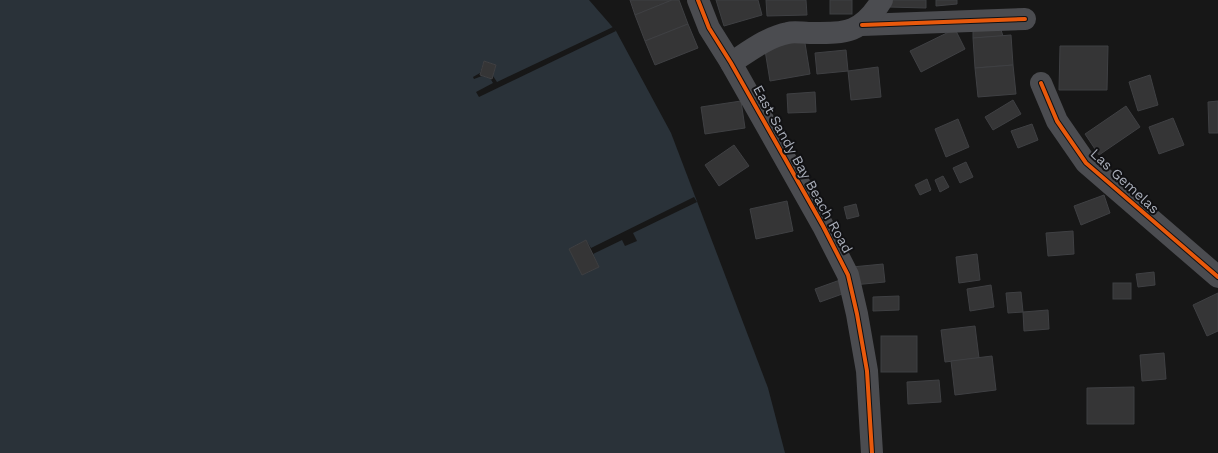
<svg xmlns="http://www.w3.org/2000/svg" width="1218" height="453" viewBox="0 0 1218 453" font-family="'Work Sans',sans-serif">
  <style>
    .water { fill: #2a3239 }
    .pier { fill: #171717 }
    .building { fill: #353536; stroke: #3f4043 }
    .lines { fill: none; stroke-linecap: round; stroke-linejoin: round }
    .minor { stroke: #4b4c50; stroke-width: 22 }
    .cycleway-casing { stroke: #111113; stroke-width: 6 }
    .cycleway { stroke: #e8590c; stroke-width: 4 }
    .labels { text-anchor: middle; stroke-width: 4; stroke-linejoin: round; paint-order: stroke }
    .street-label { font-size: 14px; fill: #a8adb8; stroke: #111113 }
  </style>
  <rect width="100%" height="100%" fill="#171717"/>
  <path class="water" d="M0,0h589l27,31 55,102 97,255 17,65h-785z"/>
  <g class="pier">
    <path d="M613,27l3,4 -137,66 -3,-5 17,-9 -3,-5 -8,-2 -8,3 -1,-2 7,-4 4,-12 12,4 -3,11 4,6z"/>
    <path d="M694,197l3,5 -64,31 4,8 -12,5 -3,-6 -29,14 6,13 -17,8 -13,-26 17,-9 5,8z"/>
  </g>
  <g class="building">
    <path d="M630,0h42l-37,15z"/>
    <path d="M672,0h7l9,24 -43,17 -10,-26z"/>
    <path d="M716,0h42l4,15 -38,11z"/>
    <path d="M766,0h40l1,15 -40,1z"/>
    <rect x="830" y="0" width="22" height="14"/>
    <path d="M890,0h36v8l-38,-1z"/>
    <path d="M936,0h21v4l-21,2z"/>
    <path d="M998,21l5,15 -30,2v-15z"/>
    <path d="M688,24l10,24 -43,17 -10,-24z"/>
    <path d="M955,29l10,20 -44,23 -11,-21z"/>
    <path d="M1011,35l2,30 -38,3 -2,-30z"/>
    <path d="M804,37l6,37 -40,7 -6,-37z"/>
    <path d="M1060,46h48l-1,44h-48z"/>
    <path d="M846,50l2,21 -31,3 -2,-21z"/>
    <path d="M484,61l12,4 -4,14 -12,-4z"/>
    <path d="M1013,65l3,29 -38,3 -3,-29z"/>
    <path d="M878,67l3,30 -30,3 -3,-29z"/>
    <path d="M1150,75l8,30 -20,6 -9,-29z"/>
    <path d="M815,92l1,20 -28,1 -1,-19z"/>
    <path d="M1013,100l8,14 -28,16 -8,-13z"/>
    <path d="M741,101l4,27 -40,6 -4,-27z"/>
    <path d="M1218,101v32h-9l-1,-31z"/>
    <path d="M1126,106l14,21 -41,28 -14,-21z"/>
    <path d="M1173,118l11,27 -25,9 -10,-27z"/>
    <path d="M958,119l11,28 -23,10 -11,-28z"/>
    <path d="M1032,124l6,16 -20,8 -7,-17z"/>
    <path d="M734,145l15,21 -30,20 -14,-21z"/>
    <path d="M966,162l7,15 -13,6 -7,-15z"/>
    <path d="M943,176l6,11 -9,5 -5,-12z"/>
    <path d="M927,179l4,11 -11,5 -5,-10z"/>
    <path d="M1104,195l6,18 -29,12 -7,-19z"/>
    <path d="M787,201l6,30 -37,8 -6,-30z"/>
    <path d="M856,204l3,12 -12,3 -3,-12z"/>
    <path d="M1073,231l1,23 -26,2 -2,-23z"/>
    <path d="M586,240l13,27 -17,8 -13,-26z"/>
    <path d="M977,254l3,26 -21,3 -3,-26z"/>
    <path d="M883,264l2,18 -32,3 -1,-18z"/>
    <path d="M1154,272l1,13 -17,2 -2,-13z"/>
    <path d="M840,280l5,13 -25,9 -5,-13z"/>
    <rect x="1113" y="283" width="18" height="16"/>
    <path d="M991,285l3,22 -24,4 -3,-22z"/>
    <path d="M1021,292l2,20 -15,1 -2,-20z"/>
    <path d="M1218,293v38l-11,5 -14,-31z"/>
    <path d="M899,296v14l-26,1v-14z"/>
    <path d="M1048,310l1,19 -25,2 -1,-19z"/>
    <path d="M975,326l4,32 -34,4 -4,-32z"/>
    <rect x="881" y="336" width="36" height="36"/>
    <path d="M1164,353l2,26 -24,2 -2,-26z"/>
    <path d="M992,356l4,34 -41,5 -4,-34z"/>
    <path d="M939,380l2,22 -33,2 -1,-22z"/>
    <path d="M1134,387v37h-47v-36z"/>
  </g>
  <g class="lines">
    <g class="minor">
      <path d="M698,0l11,28 22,35 92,163 25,49 9,39 10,57 5,82"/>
      <path d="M862,25l163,-6"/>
      <path d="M731,63c17,-11 36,-26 57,-30 6,-2 14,0 21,0 37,0 52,1 73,-33"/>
      <path d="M1041,83l16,38 29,42 132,114"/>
    </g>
    <g class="cycleway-casing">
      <g id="cycleway">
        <path d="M698,0l11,28 22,35 92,163 25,49 9,39 10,57 5,82"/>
        <path d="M862,25l163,-6"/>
        <path d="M1041,83l16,38 29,42 132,114"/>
      </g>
    </g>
    <use href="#cycleway" class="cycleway"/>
  </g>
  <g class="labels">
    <g class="street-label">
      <text transform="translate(803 169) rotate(61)" y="5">East Sandy Bay Beach Road</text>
      <text transform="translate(1125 181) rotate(43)" y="5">Las Gemelas</text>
    </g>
  </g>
</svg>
